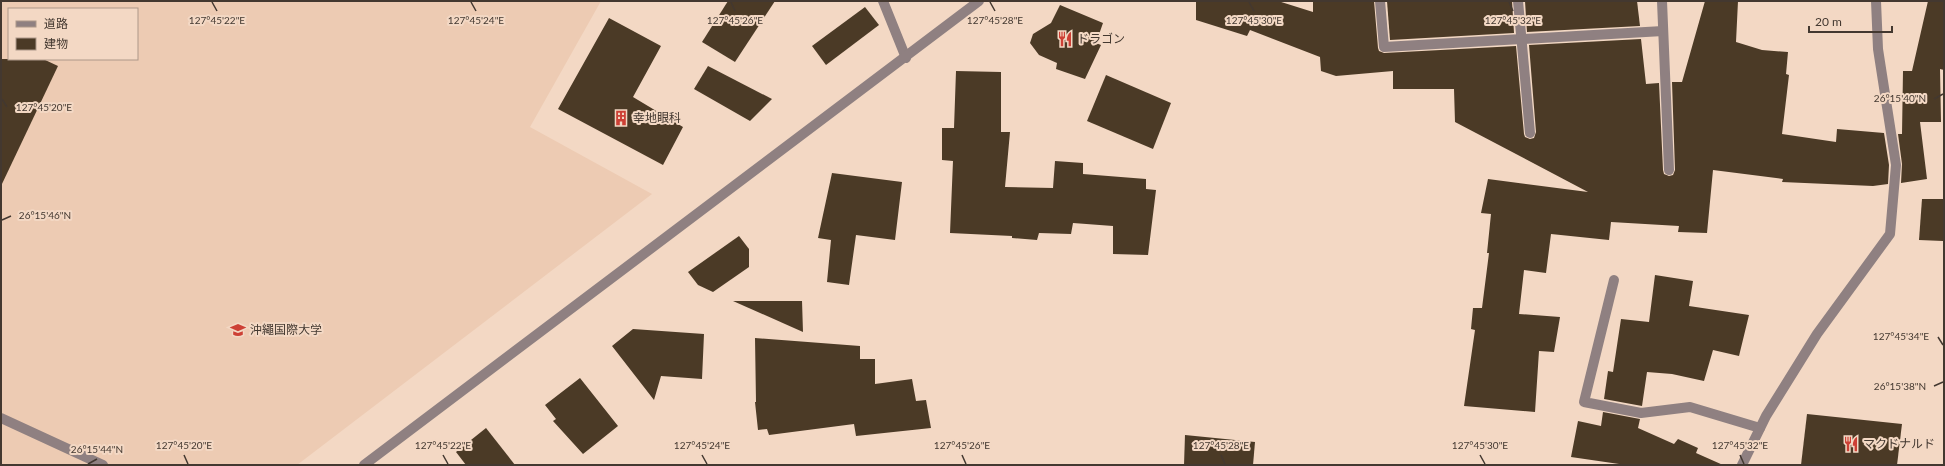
<svg xmlns="http://www.w3.org/2000/svg" width="1945" height="466" viewBox="0 0 1945 466" font-family="Lato,'Noto Sans JP',sans-serif">
  <style>
    .built { fill: #edcbb3; fill-rule: evenodd }
    .building { fill: #4b3a26 }
    .lines { fill: none; stroke-linecap: round; stroke-linejoin: round }
    .minor { stroke: #8f8081; stroke-width: 10 }
    .ticks { fill: none; stroke: #433830; stroke-width: 1.5 }
    .labels { text-anchor: middle; stroke-width: 4; stroke-linejoin: round; paint-order: stroke }
    .poi-label { font-size: 12px; fill: #433830; stroke: #f3d8c4; text-anchor: start }
    .ticks-label { font-size: 10px; text-anchor: middle; fill: #433830; stroke: #f3d8c4; stroke-width: 4; stroke-linejoin: round; paint-order: stroke }
  </style>
  <rect width="100%" height="100%" fill="#f3d8c4"/>
  <path class="built" d="M1,1h600l-71,126 122,67 -355,271h-296zM9,9h128v50h-128z"/>
  <g class="building">
    <path d="M728,1h47l-40,61 -33,-20z"/>
    <path d="M1196,1h82l35,11v-11h61l4,47 1,3 5,2 132,-7 8,88 1,3 5,2 4,-1 2,-6 -7,-87 112,-6 5,45 13,-1 4,87 1,4 5,2 4,-1 2,-5 -3,-88h10l23,-81h33l-2,41 26,8 26,2 -2,22 3,1 -7,59 54,8 1,-13 47,4 5,32 -1,19 -15,2 -91,-4 1,-3 -70,-9 -6,63 -29,-1 1,-6 -68,-4 -2,18 -58,-6 -5,39 -22,-3 -5,44 41,3 -6,35 -15,-1 -4,61 -71,-6 11,-76 -4,-1 2,-21h9l7,-55h-2l4,-39 -10,-1 7,-34 100,13 -133,-70 -1,-33h-61v-18l-57,5 -15,-5 -1,-14 -70,-27 -3,6 -51,-16z"/>
    <path d="M1387,1h125l2,32 -124,7z"/>
    <path d="M1525,1h112l3,25 -113,6z"/>
    <path d="M1928,1h16v69l-4,-1 1,53h-21l7,57 -26,4 1,-19 -4,-30h4l1,-63h9z"/>
    <path d="M1060,5l43,18 -7,20 5,2 -16,34 -29,-10 1,-6 -18,-8 -9,-12 3,-9 18,-11z"/>
    <path d="M865,7l14,18 -53,40 -14,-19z"/>
    <path d="M609,18l52,28 -28,51 50,30 -20,38 -105,-56z"/>
    <path d="M1,59h42l15,7 -57,120z"/>
    <path d="M708,66l64,33 -22,22 -56,-32z"/>
    <path d="M956,71l45,1v60h9l-5,55 48,1 2,-27 28,2v11l63,5v10l10,1 -8,65 -35,-1v-28l-40,-3 -2,11 -32,-1 -2,7 -25,-2v-2l-62,-3 3,-72 -11,-1v-32h12z"/>
    <path d="M1106,75l65,28 -18,46 -66,-28z"/>
    <path d="M832,173l70,9 -7,58 -39,-5 -7,50 -22,-3 4,-42 -13,-2z"/>
    <path d="M1922,199h22l-1,42 -24,-1z"/>
    <path d="M739,236l10,13v18l-36,25 -15,-7 -10,-13z"/>
    <path d="M1655,275l38,6 -4,25 60,9 -10,41 -26,-6 -9,31 -32,-7 -25,-2 -5,34 -38,-7 4,-28 5,1 8,-53 28,3z"/>
    <path d="M733,301h69l1,31z"/>
    <path d="M633,329l71,5 -2,45 -41,-3 -7,24 -42,-54z"/>
    <path d="M755,338l105,8v13h15v25l37,-5 4,22 10,-1 5,28 -75,8 -2,-12 -85,11 -2,-6 -9,1 -3,-28h1z"/>
    <path d="M580,378l38,48 -35,28 -30,-33 3,-2 -11,-14z"/>
    <path d="M1603,412l37,7 -2,9 36,16 4,-5 20,9 -2,5 27,12h-97l-55,-8 7,-36 23,5z"/>
    <path d="M1807,414l95,10 -5,41h-96z"/>
    <path d="M486,428l29,37h-49l-10,-13z"/>
    <path d="M1185,435l70,7 -2,23h-69z"/>
  </g>
  <g class="lines">
    <g class="minor">
      <path d="M883,1l23,57"/>
      <path d="M1380,1l4,46 279,-16"/>
      <path d="M1518,1l12,132"/>
      <path d="M1662,1l7,169"/>
      <path d="M1614,280l-30,122 57,11 49,-6 70,21"/>
      <path d="M1,418l102,47"/>
      <path d="M364,465l615,-464"/>
      <path d="M1742,465l24,-49 51,-82 73,-100 6,-69 -18,-116 -2,-48"/>
    </g>
  </g>
  <path class="ticks" d="M212,2l5,9M471,2l5,9M731,2l4,9M990,2l5,9M1249,2l5,9M1509,2l4,9M2,99l5,8M1934,99l9,-5M2,220l9,-4M1938,337l5,8M1934,386l9,-4M184,455l4,9M443,455l5,9M702,455l5,9M962,455l4,9M1221,455l4,9M1480,455l5,9M1740,455l4,9M88,464l9,-5"/>
  <defs>
    <g id="restaurant-bare" transform="scale(1.2)"><path d="M-5-6h1v4h1v-4h1v4h1v-4h1v5L-1.5 .5V6h-2V.5L-5-1ZM5-6V6H3V1.5H1.5Q1.5-4 5-6Z" fill="#cd4035" stroke="#f3d8c4" stroke-width="2.5" paint-order="stroke"/></g>
    <g id="building-bare" transform="scale(1.2)"><path d="M-4-6H4V6H1V3H-1V6H-4ZM-2.5-4.3h1.7v1.8h-1.7ZM.8-4.3h1.7v1.8H.8ZM-2.5-1h1.7V.8h-1.7ZM.8-1h1.7V.8H.8Z" fill="#cd4035" stroke="#f3d8c4" stroke-width="2.5" paint-order="stroke"/></g>
    <g id="university-bare" transform="scale(1.2)"><path d="M0-5L7-2L0 1L-7-2ZM-4 1L0 2.5L4 1V4Q0 6-4 4Z" fill="#cd4035" stroke="#f3d8c4" stroke-width="2.5" paint-order="stroke"/></g>
  </defs>
  <g fill-rule="evenodd">
    <use href="#restaurant-bare" x="1065" y="39"/>
    <use href="#building-bare" x="621" y="118"/>
    <use href="#university-bare" x="238" y="330"/>
    <use href="#restaurant-bare" x="1851" y="444"/>
  </g>
  <g class="labels">
    <g class="poi-label">
      <text x="1077" y="43">ドラゴン</text>
      <text x="633" y="122">幸地眼科</text>
      <text x="250" y="334">沖繩国際大学</text>
      <text x="1863" y="448">マクドナルド</text>
    </g>
  </g>
  <g class="ticks-label">
    <text x="217" y="24">127°45'22"E</text>
    <text x="476" y="24">127°45'24"E</text>
    <text x="735" y="24">127°45'26"E</text>
    <text x="995" y="24">127°45'28"E</text>
    <text x="1254" y="24">127°45'30"E</text>
    <text x="1513" y="24">127°45'32"E</text>
    <text x="1900" y="102">26°15'40"N</text>
    <text x="44" y="111">127°45'20"E</text>
    <text x="45" y="219">26°15'46"N</text>
    <text x="1901" y="340">127°45'34"E</text>
    <text x="1900" y="390">26°15'38"N</text>
    <text x="184" y="449">127°45'20"E</text>
    <text x="443" y="449">127°45'22"E</text>
    <text x="702" y="449">127°45'24"E</text>
    <text x="962" y="449">127°45'26"E</text>
    <text x="1221" y="449">127°45'28"E</text>
    <text x="1480" y="449">127°45'30"E</text>
    <text x="1740" y="449">127°45'32"E</text>
    <text x="97" y="453">26°15'44"N</text>
  </g>
  <rect width="1945" height="466" fill="none" stroke="#433830" stroke-width="4"/>
  <rect x="8" y="8" width="130" height="52" fill="#f3d8c4" stroke="#ad9889"/>
  <rect x="16" y="21" width="20" height="6" fill="#8f8081" stroke="#ad9889"/>
  <text x="44" y="28" font-size="12" fill="#433830">道路</text>
  <rect x="16" y="38" width="20" height="12" fill="#4b3a26" stroke="#ad9889"/>
  <text x="44" y="48" font-size="12" fill="#433830">建物</text>
  <path d="M1809 26v6h83v-6" fill="none" stroke="#433830" stroke-width="2"/>
  <text x="1815" y="26" font-size="12" fill="#433830" stroke="#f3d8c4" stroke-width="3" paint-order="stroke">20 m</text>
</svg>
